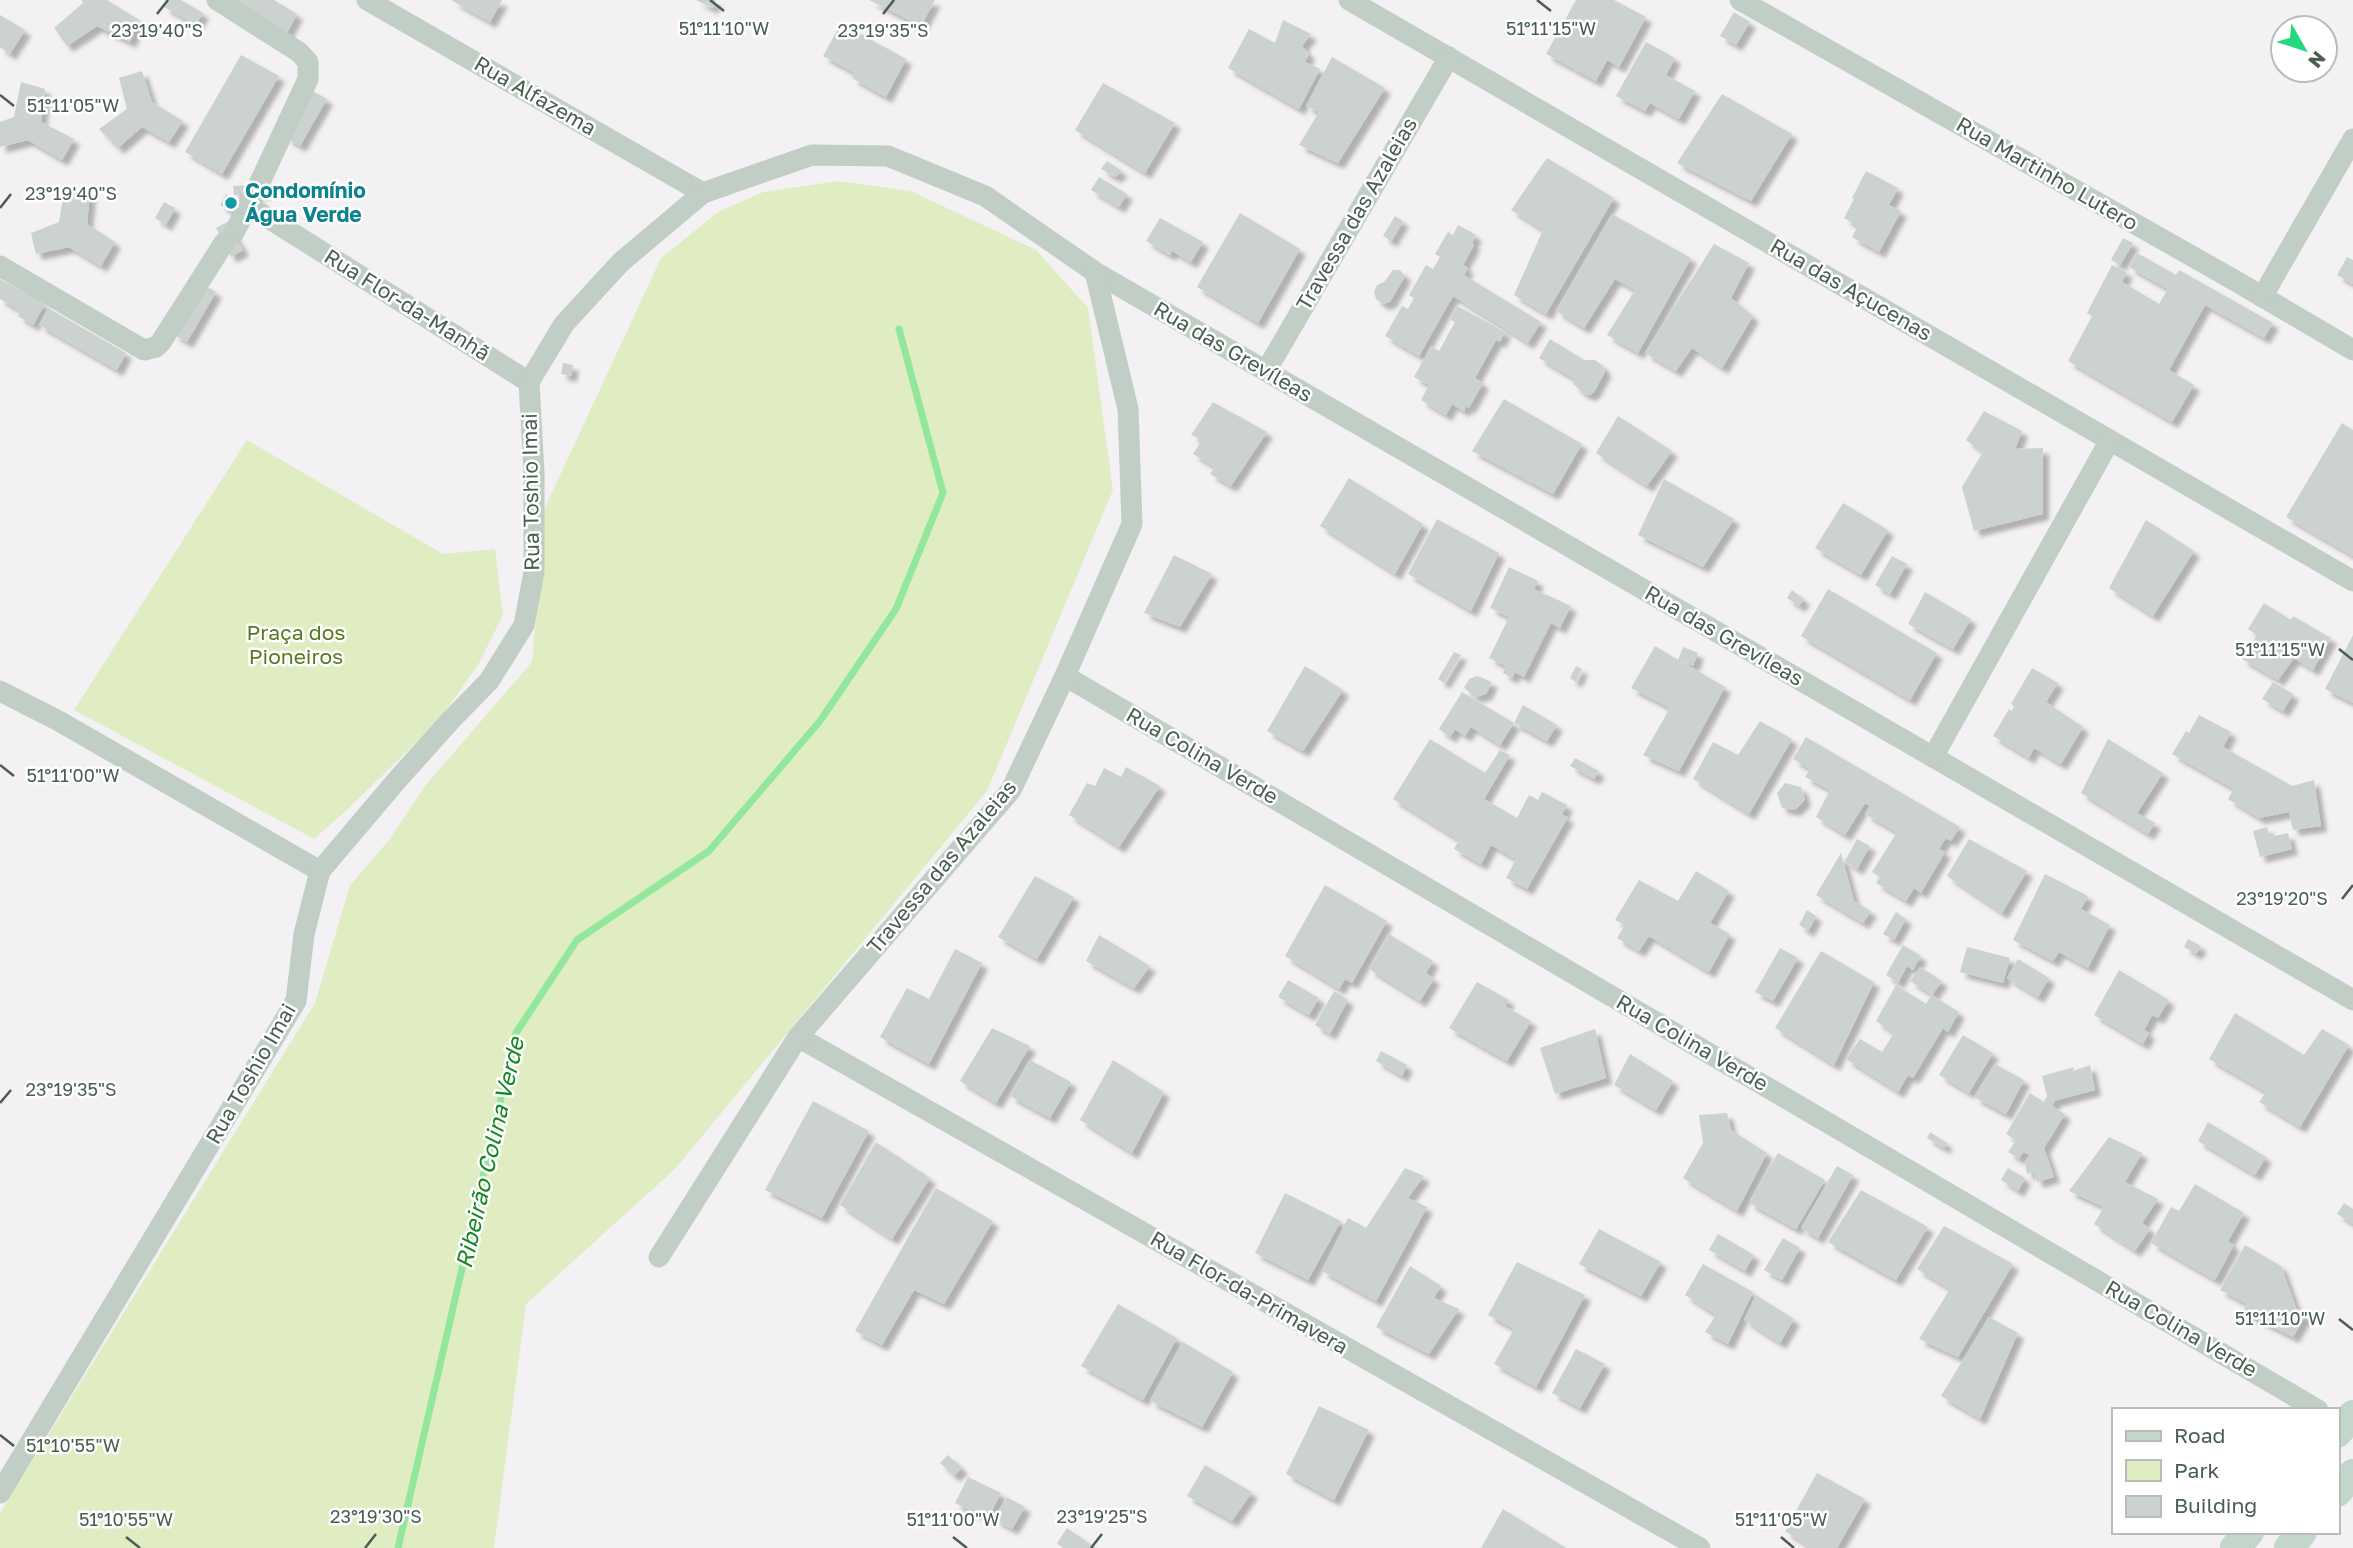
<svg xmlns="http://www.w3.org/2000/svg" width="2353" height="1548" viewBox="0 0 2353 1548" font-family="'Golos Text',sans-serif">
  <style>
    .green { fill: #e0edc3 }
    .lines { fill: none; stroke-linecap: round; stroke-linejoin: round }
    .stream { stroke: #93e79d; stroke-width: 7 }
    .building { fill: #cbd2cf; filter: url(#shadow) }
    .street { stroke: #c0cec6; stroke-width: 21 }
    .secondary { stroke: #c3d6cb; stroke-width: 30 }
    .ticks { fill: none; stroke: #4a5d51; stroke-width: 2.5 }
    .culture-dot { fill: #0f9aa8; stroke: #fff; stroke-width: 2.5 }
    .labels { text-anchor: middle; stroke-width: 5; stroke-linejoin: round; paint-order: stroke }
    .street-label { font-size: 21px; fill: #4a5d51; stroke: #fff }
    .culture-label { font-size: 21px; font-weight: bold; fill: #0d838f; stroke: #fff; text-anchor: start }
    .park-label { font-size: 21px; fill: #557b1e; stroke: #fff }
    .water-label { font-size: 23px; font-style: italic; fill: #158723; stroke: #fff }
    .ticks-label { font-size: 18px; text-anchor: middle; fill: #4a5d51; stroke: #fff; stroke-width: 5; stroke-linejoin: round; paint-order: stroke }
  </style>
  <defs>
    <filter id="shadow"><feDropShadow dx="6" dy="6" stdDeviation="2" flood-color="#0004"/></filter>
  </defs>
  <rect width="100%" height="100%" fill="#f3f1f3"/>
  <g class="green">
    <path d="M838,181l73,10 125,59 52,58 25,182 -126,301 -312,378 -149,135 -32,244h-494v-35l315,-510 35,-118 39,-45 36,-54 107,-124 10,-111v-37l119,-256 57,-46 45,-20z"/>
    <path d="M247,440l196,114 52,-5 8,66 -25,50 -38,54 -91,89 -35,31 -240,-129z"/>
  </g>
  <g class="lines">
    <path class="stream" d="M398,1548l118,-515 61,-93 132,-89 111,-130 76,-112 47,-116 -44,-164"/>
  </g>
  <g class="building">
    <path d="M82,0h25l32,20 -9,22 -33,-16 -30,20 -13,-18 29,-25z"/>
    <path d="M168,0h13l22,13 -7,12 -32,-18z"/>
    <path d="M231,0h43l23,14 -10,19z"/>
    <path d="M451,0h51l-12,22z"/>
    <path d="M696,0h20l-4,8z"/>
    <path d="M869,0h66l-14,26z"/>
    <path d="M1576,0h38l32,17 -27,50 -12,-7 -11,21 -50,-27z"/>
    <path d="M1734,12l16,10 -14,23 -16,-9z"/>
    <path d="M0,15l25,15 -15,24 -10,-7z"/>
    <path d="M1283,20l28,14 -9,12 7,8 -4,8 15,7 -21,40 -71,-41 21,-39 26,14z"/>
    <path d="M841,23l65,36 -20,38 -34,-19 3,-5 -32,-17z"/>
    <path d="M1646,42l29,16 -9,17 29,16 -16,28 -29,-16 -5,8 -29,-15z"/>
    <path d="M241,55l38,21 -57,98 -37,-22z"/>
    <path d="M1332,57l53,31 -47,75 -39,-18 20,-33 -13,-6z"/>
    <path d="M142,71l10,31 31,19 -14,21 -27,-15 -24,21 -19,-19 28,-20 -8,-31z"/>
    <path d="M21,82l24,7 -4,33 33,17 -12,21 -34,-20 -28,7v-25l14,-5z"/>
    <path d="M1103,83l72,40 -30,50 -70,-43z"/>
    <path d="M313,91l14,8 -27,47 -14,-8z"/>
    <path d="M1722,94l70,40 -41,67 -74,-38z"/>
    <path d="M1547,158l67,40 -68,116 -32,-19 29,-65 -32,-20z"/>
    <path d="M1107,161l15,10 -7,6 -14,-8z"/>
    <path d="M1866,171l32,17 -9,17 12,6 -22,41 -27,-15 6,-11 -14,-8 10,-19 -2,-1z"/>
    <path d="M1099,177l28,17 -8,13 -28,-17z"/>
    <path d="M265,184l-1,10 -30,1 -1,-9z"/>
    <path d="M64,192l26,1 -3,31 28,18 -14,24 -32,-19 -33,7 -5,-21 28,-11z"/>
    <path d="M226,194l15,7 -6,12 -15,-8z"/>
    <path d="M164,202l11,6 -9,17 -11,-7z"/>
    <path d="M1240,213l60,36 -42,74 -61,-36z"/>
    <path d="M1612,214l79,44 -53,95 -31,-18 28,-45 -20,-11 -31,49 -28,-17z"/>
    <path d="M1395,216l8,5 -12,20 -8,-5z"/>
    <path d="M1160,218l43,24 -12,20 -19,-11 -2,4 -24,-14z"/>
    <path d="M227,222l16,28 -12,7 -15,-29z"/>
    <path d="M1458,225l18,10 -4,8 2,2 -11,20 5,3 -4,7 77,47 -13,21 -75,-47 -34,60 -34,-20 17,-30 6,3 6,-11 -5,-3 17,-30 7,4 7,-12 -5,-3 13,-22 5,3z"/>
    <path d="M2123,238l10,5 -13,22 -9,-5z"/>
    <path d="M1714,244l35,19 -18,35 22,18 -31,52 -30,-20 -16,23 -31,-18z"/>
    <path d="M2137,253l39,22 3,-5 94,53 -9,15 -59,-33 -36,65 25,15 -22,37 -104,-61 24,-45 -5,-3 25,-48 15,7 -5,10 37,22 9,-15 -39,-22z"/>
    <path d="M2347,257l6,3v24l-16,-9z"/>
    <path d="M1393,270h7l5,6 -15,26 -7,2 -7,-5 -2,-7 3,-7 7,-3z"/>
    <path d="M0,279l45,25 -12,21 -15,-9 3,-5 -21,-12z"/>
    <path d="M202,284l14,8 -29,50 -14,-8z"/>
    <path d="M1457,306l48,26 -5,10 -4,-2 -21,38 8,5 -14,25 -3,-2 -2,5 -12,-7 -6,11 -25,-15 8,-15 -15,-8 17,-31 8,5 16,-29 -5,-3z"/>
    <path d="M48,308l78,45 -9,17 -78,-45z"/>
    <path d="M1550,339l34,21h11l8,6 2,6 -11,20 -4,3 -7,-2 -10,-9 3,-4 -37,-22z"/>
    <path d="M563,363l10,2 -2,11 -10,-2z"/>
    <path d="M1504,399l78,45 -29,50 -81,-43z"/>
    <path d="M1213,402l54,30 -36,54 -21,-12 5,-7 -22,-13 9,-14 -11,-5z"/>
    <path d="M1984,411l38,20 -7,18 28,-1v66l-69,17 -12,-44 21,-35 -17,-12z"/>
    <path d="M1618,416l54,35 -25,35 -51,-33z"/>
    <path d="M2342,423l11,7v126l-67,-39z"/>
    <path d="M1349,478l74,46 -28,50 -75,-48z"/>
    <path d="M1664,479l70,40 -31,48 -65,-32z"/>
    <path d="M1843,503l45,27 -27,45 -46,-27z"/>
    <path d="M1437,519l62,34 -28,58 -63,-37z"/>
    <path d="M2146,520l48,31 -41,65 -44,-28z"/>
    <path d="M1174,555l38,19 -32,53 -36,-14z"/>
    <path d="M1892,556l15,8 -17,30 -15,-9z"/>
    <path d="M1509,567l29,14 -4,8 37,17 -11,22 -9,-5 -27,54 -9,-5 -3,6 -9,-5 3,-7 -17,-8 20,-41 -19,-9z"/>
    <path d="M1828,589l109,64 -27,47 -109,-64z"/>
    <path d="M1792,590l12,9 -5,7 -12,-8z"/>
    <path d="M1925,592l46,27 -18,30 -45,-25z"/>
    <path d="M2264,603l27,17 2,-4 38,22 -18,32 -19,-12 -16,22 -36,-21 15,-24 -9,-6z"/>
    <path d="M2353,635v68l-28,-14z"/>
    <path d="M1655,646l23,14 5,-13 15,6 -5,13 -14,-6 46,27 -46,84 -36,-16 27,-47 -39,-20z"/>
    <path d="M1454,652l7,3 -17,28 -6,-4z"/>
    <path d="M1305,666l38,24 -40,61 -36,-20z"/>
    <path d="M1576,666l6,3 -6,13 -6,-4z"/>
    <path d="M2032,668l26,15 -12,19 37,25 -22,37 -27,-16 -5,10 -36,-22 16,-27 3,2 2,-5 -3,-2z"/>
    <path d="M1477,676l15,6 -6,12 -10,3 -12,-9 5,-9z"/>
    <path d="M2273,682l20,12 -10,17 -21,-12z"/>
    <path d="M1462,692l52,31 -14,22 -29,-18 -6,9 -10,-7 -5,8 -11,-8z"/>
    <path d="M1523,705l34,20 -10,16 -33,-18z"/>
    <path d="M2199,715l32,17 -8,15 69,39 22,-6 7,46 -28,4 -4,-18 -30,6 -31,-19 6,-10 -62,-35 14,-23 3,2z"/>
    <path d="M1760,721l32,18 -43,75 -56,-35 20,-37 25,13z"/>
    <path d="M1806,737l154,90 -9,14 -5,-3 -7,11 6,3 -24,41 -7,-5 -8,13 -30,-18 4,-6 -8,-5 25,-40 -32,-18 5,-8 -5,-3 -20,32 -29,-18 14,-27 -25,-13 5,-8 -17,-10z"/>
    <path d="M1430,739l55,34 15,-23 10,5 -26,44 33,19 12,-23 9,5 4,-8 25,13 -5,10 6,2 -41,72 -21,-11 10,-19 -25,-14 -10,19 -27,-15 5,-9 -66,-41z"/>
    <path d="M2108,739l55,34 -26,40 18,10 -7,11 -67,-41z"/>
    <path d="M1575,758l24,13 -5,8 -24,-13z"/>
    <path d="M1126,767l34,19 -41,61 -50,-32 18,-32 8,3 9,-18 17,9z"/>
    <path d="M1785,783l16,4 4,13 -10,10 -13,-2 -5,-15z"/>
    <path d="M2267,827l3,10 18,-4 4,16 -32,8 -7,-26z"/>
    <path d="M1857,839l13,7 -13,23 -12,-8z"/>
    <path d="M1969,839l58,32 -25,42 -55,-37z"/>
    <path d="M1841,853l13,48 17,10 -8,12 -47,-28z"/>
    <path d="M1696,871l33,20 -19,32 20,11 -21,38 -60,-36 -10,15 -22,-13 8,-13 -10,-5 24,-40 39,21z"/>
    <path d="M2045,874l43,22 -7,13 29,16 -22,43 -29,-16 -6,9 -40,-21z"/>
    <path d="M1035,876l39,21 -37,62 -39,-22z"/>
    <path d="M1325,885l62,36 -35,62 -7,-4 -6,10 -54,-33z"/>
    <path d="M1807,910l9,6 -8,15 -9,-6z"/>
    <path d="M1896,912l10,7 -12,21 -11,-6z"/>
    <path d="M1389,934l44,27 -7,12 8,6 -14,22 -51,-32z"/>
    <path d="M1099,935l51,31 -16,22 -48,-27z"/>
    <path d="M2188,939l13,7 -5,8 -12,-7z"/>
    <path d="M1903,945l18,11 -8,14 -6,-4 -9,17 -12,-8z"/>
    <path d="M1967,947l43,11 -7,25 -43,-11z"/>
    <path d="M1780,948l18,10 -25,43 -18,-9z"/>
    <path d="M955,949l27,14 -53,101 -49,-27 27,-49 22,11z"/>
    <path d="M1821,951l53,31 -40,83 -59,-37z"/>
    <path d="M2018,959l31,19 -11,19 -31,-19z"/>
    <path d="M1920,967l22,14 -10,14 -22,-14z"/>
    <path d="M2119,970l50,30 -11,18 -6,-3 -8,15 5,3 -6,11 -49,-29z"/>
    <path d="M1288,980l31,18 -10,17 -31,-18z"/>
    <path d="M1477,982l32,18 -4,6 26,15 -24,40 -58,-33z"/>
    <path d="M1896,985l30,19 5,-9 28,17 -11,20 -5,-4 -30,50 -5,-3 -10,17 -52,-33 14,-20 22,13 12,-19 -18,-12z"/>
    <path d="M1334,991l14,9 -18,34 -15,-9z"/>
    <path d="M2235,1013l69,42 18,-26 27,16 -49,82 -41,-25 7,-10 -57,-33z"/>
    <path d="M992,1028l38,18 -34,57 -36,-22z"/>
    <path d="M1595,1029l11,49 -51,16 -15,-46z"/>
    <path d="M1963,1035l30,18 -24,40 -30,-18z"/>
    <path d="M1381,1051l26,14 -5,11 -26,-15z"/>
    <path d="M1630,1054l43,27 -17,29 -42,-25z"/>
    <path d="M1030,1060l41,22 -21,36 -40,-22z"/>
    <path d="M1113,1060l51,32 -32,61 -52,-33z"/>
    <path d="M1995,1064l29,16 -18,34 -32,-17z"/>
    <path d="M2090,1065l5,25 -41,11 -2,5 13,8 -21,34 10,29 -17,5 -3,-10 -7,2 -2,-12 5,-7 -7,-3 -4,7 -11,-7 8,-12 -10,-6 24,-41 14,9 3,-6 -5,-20 32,-9 -1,4z"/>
    <path d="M813,1101l56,30 -47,87 -57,-28z"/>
    <path d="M1727,1113l4,17 36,23 -30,58 -54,-33 20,-35 -4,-28z"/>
    <path d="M2208,1122l58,35 -11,18 -57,-34z"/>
    <path d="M1930,1132l17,11 -3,5 -17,-10z"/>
    <path d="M2109,1137l33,16 -17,29 33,17 -16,24 8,6 -15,22 -41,-27 10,-17 -35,-16z"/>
    <path d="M876,1142l54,36 -38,61 -52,-34z"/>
    <path d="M1778,1153l47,27 -29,49 -47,-26z"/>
    <path d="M1837,1166l16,9 -35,63 -17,-10z"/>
    <path d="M1405,1168l19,8 -16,22 19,9 -51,94 -54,-30 26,-53 18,10z"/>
    <path d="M2008,1168l17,10 -7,13 -17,-11z"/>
    <path d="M2195,1184l49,29 -16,28 6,4 -19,35 -64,-37 20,-36 8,4z"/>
    <path d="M936,1188l57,33 -49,83 -30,-14 -32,55 -27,-14z"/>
    <path d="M1861,1190l67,37 -32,53 -68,-38z"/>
    <path d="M1285,1193l56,28 -33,59 -53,-27z"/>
    <path d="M2344,1203l9,6v15l-16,-10z"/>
    <path d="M1944,1226l69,38 -55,93 -39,-18 31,-50 -33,-20z"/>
    <path d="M1599,1229l62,33 -20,34 -62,-32z"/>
    <path d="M1718,1234l36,21 -9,16 -36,-21z"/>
    <path d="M1783,1238l17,10 -18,32 -18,-10z"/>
    <path d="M2245,1245l36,21 15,42 10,7 -13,22 -51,-25 5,-8 -27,-14z"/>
    <path d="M1517,1262l68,33 -49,92 -42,-23 20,-35 -26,-14z"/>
    <path d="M1703,1264l50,28 -25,52 -23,-12 11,-17 -31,-20z"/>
    <path d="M1410,1266l31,20 -7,12 25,11 -30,45 -53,-27z"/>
    <path d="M1756,1295l38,24 -14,24 -36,-23z"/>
    <path d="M1118,1304l59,34 -34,62 -62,-34z"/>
    <path d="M1989,1317l29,16 -38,86 -39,-23z"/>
    <path d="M1183,1342l50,30 -31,55 -52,-26z"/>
    <path d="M1576,1349l29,15 -25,44 -28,-15z"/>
    <path d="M1319,1406l50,24 -35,70 -48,-26z"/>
    <path d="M948,1455l14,13 -8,8 -14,-13z"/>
    <path d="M1205,1465l47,27 -20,29 -45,-25z"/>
    <path d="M1817,1473l48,26 -28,49h-26l-26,-17z"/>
    <path d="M968,1477l33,16 -13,26 -33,-16z"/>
    <path d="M1007,1497l18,10 -13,22 -18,-10z"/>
    <path d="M1503,1509l63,39h-85z"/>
    <path d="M1067,1528l29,20h-33l-6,-5z"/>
  </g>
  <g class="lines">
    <g class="street">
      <path d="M217,0l82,52 9,10v17l-49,105"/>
      <path d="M367,0l336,193"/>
      <path d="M1349,0l1004,581"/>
      <path d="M1740,0l494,280 119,70"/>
      <path d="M249,206l280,176"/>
      <path d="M233,234l22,-40"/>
      <path d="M0,266l144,84 12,-3 5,-5 63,-99"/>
      <path d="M2262,297l91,-158"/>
      <path d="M1266,371l183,-314"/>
      <path d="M529,382l35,-58 57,-62 82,-69 109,-38 76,1 97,40 110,76 1258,728"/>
      <path d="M1065,676l1253,734"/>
      <path d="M0,691l57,29 263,151"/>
      <path d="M1933,757l177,-317"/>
      <path d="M798,1037l902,511"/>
      <path d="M659,1257l139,-220 213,-247 54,-114 67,-152 -4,-115 -33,-137"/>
      <path d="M0,1493l296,-492 8,-67 16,-63 78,-92 52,-58 39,-40 35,-56 10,-53v-100l-5,-90"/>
    </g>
    <g class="secondary">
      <path d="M2337,1433l16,-18"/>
      <path d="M2337,1492l16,-18"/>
      <path d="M2235,1548l14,-16"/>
      <path d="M2289,1548l13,-16"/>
    </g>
  </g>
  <path class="ticks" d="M710,0l14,11M1537,0l14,11M157,14l11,-14M883,14l11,-14M0,95l14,11M0,208l11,-14M2339,649l14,11M0,765l14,11M2342,899l11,-14M0,1103l11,-13M2339,1319l14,11M0,1435l14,11M126,1537l14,11M953,1537l14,11M1781,1537l13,11M365,1548l11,-14M1091,1548l11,-14"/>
  <circle class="culture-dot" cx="231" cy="203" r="7"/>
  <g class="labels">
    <g class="street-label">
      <text transform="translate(535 96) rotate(30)" y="7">Rua Alfazema</text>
      <text transform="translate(2047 174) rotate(30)" y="7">Rua Martinho Lutero</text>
      <text transform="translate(1357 214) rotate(-60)" y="7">Travessa das Azaleias</text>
      <text transform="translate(1851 290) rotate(30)" y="7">Rua das Açucenas</text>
      <text transform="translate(407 305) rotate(32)" y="7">Rua Flor-da-Manhã</text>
      <text transform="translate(1233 352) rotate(30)" y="7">Rua das Grevíleas</text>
      <text transform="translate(531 492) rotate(-91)" y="7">Rua Toshio Imai</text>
      <text transform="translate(1724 636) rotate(30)" y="7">Rua das Grevíleas</text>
      <text transform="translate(1202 756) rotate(30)" y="7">Rua Colina Verde</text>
      <text transform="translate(942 867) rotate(-50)" y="7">Travessa das Azaleias</text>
      <text transform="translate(1692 1043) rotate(30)" y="7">Rua Colina Verde</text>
      <text transform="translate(251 1074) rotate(-60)" y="7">Rua Toshio Imai</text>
      <text transform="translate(1249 1293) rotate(30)" y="7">Rua Flor-da-Primavera</text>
      <text transform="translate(2181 1329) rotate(30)" y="7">Rua Colina Verde</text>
    </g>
    <g class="culture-label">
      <text x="245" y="198">Condomínio<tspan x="245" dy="24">Água Verde</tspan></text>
    </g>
    <g class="park-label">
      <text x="296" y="640">Praça dos<tspan x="296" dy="24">Pioneiros</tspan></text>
    </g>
    <g class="water-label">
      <text transform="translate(490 1153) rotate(-77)" y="8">Ribeirão Colina Verde</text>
    </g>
  </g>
  <g class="ticks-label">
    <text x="724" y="35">51°11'10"W</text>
    <text x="1551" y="35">51°11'15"W</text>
    <text x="157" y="37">23°19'40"S</text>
    <text x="883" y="37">23°19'35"S</text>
    <text x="73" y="112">51°11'05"W</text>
    <text x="71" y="200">23°19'40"S</text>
    <text x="2280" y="656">51°11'15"W</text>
    <text x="73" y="782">51°11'00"W</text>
    <text x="2282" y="905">23°19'20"S</text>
    <text x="71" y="1096">23°19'35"S</text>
    <text x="2280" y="1325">51°11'10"W</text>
    <text x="73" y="1452">51°10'55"W</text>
    <text x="376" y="1523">23°19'30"S</text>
    <text x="1102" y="1523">23°19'25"S</text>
    <text x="126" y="1526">51°10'55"W</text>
    <text x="953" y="1526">51°11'00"W</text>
    <text x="1781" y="1526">51°11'05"W</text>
  </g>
  <rect x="2112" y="1408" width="228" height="126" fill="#ffffff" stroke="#b7beb9" stroke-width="2"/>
  <rect x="2126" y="1431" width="35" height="10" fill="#c3d6cb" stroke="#b7beb9" stroke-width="2"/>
  <text x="2174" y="1443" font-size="21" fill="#4a5d51">Road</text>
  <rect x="2126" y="1460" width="35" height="21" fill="#e0edc3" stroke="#b7beb9" stroke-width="2"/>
  <text x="2174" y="1478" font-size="21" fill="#4a5d51">Park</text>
  <rect x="2126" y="1496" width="35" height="21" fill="#cbd2cf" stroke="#b7beb9" stroke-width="2"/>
  <text x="2174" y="1513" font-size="21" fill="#4a5d51">Building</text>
  <g transform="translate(2304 49) rotate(129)"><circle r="33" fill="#ffffff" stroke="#b7beb9" stroke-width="2"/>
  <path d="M0-5L12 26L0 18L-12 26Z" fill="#25d87b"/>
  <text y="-10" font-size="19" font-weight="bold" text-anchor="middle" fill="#4a5d51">N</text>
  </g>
</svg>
